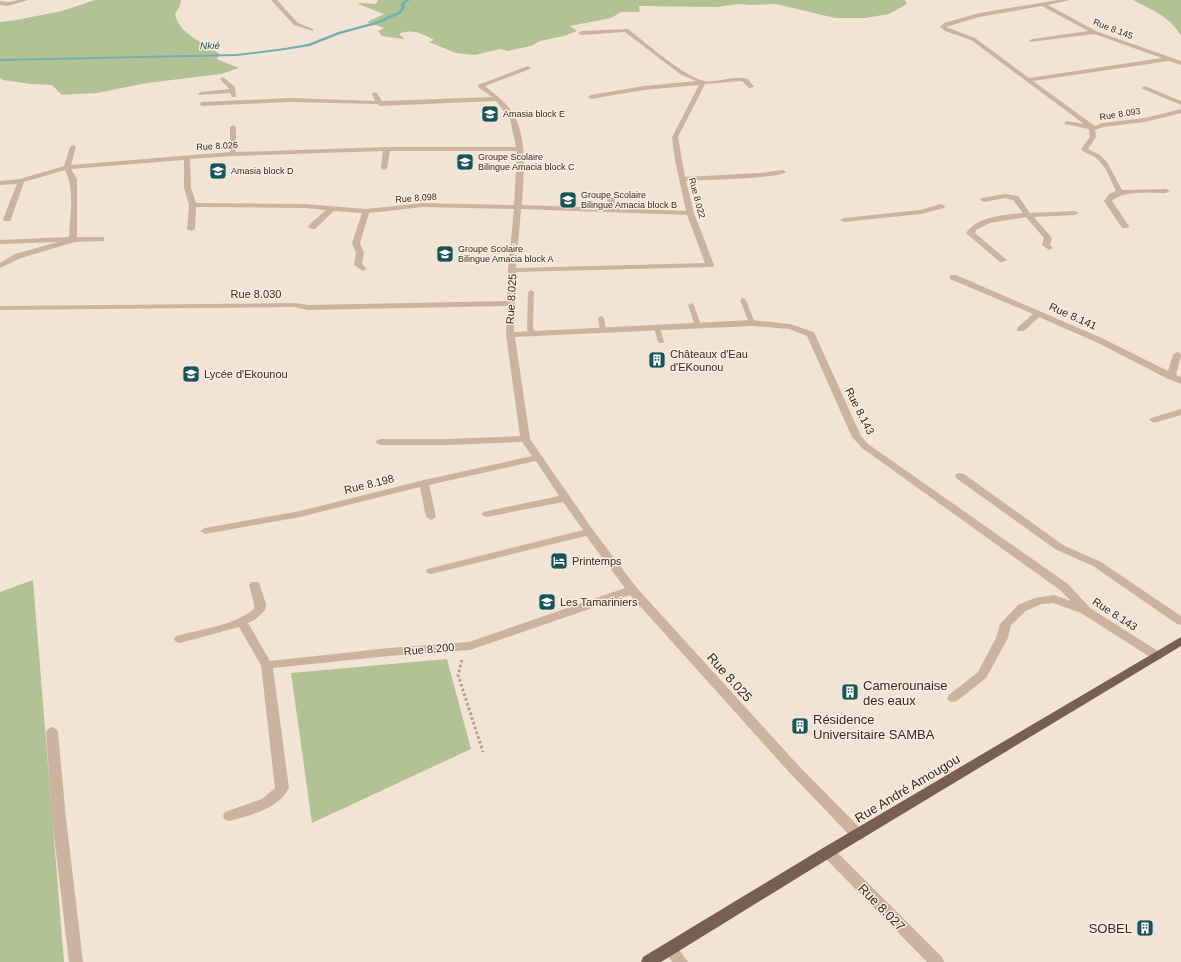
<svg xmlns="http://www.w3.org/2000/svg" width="1181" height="962" viewBox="0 0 1181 962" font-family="Helvetica,sans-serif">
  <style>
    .green { fill: #b3c294 }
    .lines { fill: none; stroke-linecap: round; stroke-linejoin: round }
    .stream { fill: #71afb1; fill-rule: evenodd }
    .path { stroke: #b69d8a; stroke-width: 3; stroke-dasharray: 2.5 2.5; stroke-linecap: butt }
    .lane { fill: #cbb3a0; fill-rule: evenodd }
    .street { fill: #cbb3a0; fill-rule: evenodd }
    .primary { fill: #775f53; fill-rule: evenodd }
    .labels { text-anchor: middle; stroke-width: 3; stroke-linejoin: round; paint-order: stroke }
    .far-street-label { font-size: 9px; fill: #342924; stroke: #faeee0 }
    .far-poi-label { font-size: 9px; fill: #342924; stroke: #faeee0; text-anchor: start }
    .far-water-label { font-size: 10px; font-style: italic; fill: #175458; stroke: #faeee0 }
    .street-label { font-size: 11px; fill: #342924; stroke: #faeee0 }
    .poi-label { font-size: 11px; fill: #342924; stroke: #faeee0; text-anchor: start }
    .near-street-label { font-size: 13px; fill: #342924; stroke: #faeee0 }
    .near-poi-label { font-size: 13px; fill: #342924; stroke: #faeee0; text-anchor: start }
  </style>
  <rect width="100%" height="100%" fill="#f2e4d4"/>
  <g class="green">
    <path d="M95,0h86l-1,6 -5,8c4,20 29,29 45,40l-3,5 22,9 -18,6 -74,9 -50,10 -35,2 -10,-10 -21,-1 -28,-4 -3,-2v-56l16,-2 46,-9z"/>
    <path d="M378,0h527l2,4 -18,10 -24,4h-30l-59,-14 -27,1 -10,-1 -22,3 -77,-1 -1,1 1,5h-19l-10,6 -41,8 7,5 -13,5 -24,5 -9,5 -24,5 -7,-2 -25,6 -19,-2 -27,-11 5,-2c-11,-6 -22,-12 -35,-6l5,4 -1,1 -21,-3 -4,-5 6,-3 -17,-6 17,-8 -26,-10 3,-1 15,1z"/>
    <path d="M1133,0h48v36c-10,-19 -29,-26 -48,-36z"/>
    <path d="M33,580l31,382h-64v-370z"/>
    <path d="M447,659l24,90 -159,74 -21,-150z"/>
  </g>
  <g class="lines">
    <path class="stream" d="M406,0h4l-5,3v5l-5,6 -23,10 -37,10 -30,12 -25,4 -48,6 -237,5v-2l237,-5 48,-6 23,-4 30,-12 37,-10 23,-10 3,-4v-5z"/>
    <path class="path" d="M462,660l-4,15 25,77"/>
    <g class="lane">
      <path d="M531,290l3,2 -1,37 4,4 -3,2 -7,-5 1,-38z"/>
      <path d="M743,298l3,2 9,23 -1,1h-4l-1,-1 -9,-23z"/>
      <path d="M691,303l3,2 7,21 -1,1h-4l-1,-1 -7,-21z"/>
      <path d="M601,316l3,2 2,12 -3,2 -3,-2 -2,-12z"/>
      <path d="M657,326l3,2 4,14 -1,1h-4l-1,-1 -4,-14z"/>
    </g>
    <g class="street">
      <path d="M18,0h10l-20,6 -8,-1v-4l8,1z"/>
      <path d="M271,0h6l21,23 15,6v2l-19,-6z"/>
      <path d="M1058,0h12l-22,5 48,26 85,30v4l-12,-4 -136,20 62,45 7,-3 43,-5 36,-9v4l-36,9 -42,5 -8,3 1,7 -8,12 12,6 7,7 15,28 44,-1 4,2 -4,2c-14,0 -45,-3 -54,8l17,25 -1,2h-6l-18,-27 5,-7 7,-3c-5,-10 -10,-25 -19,-32 -5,-5 -12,-5 -16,-10l9,-12 -1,-8 -24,-5 -1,-1 3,-2 17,3 -113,-84 -26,-9 -5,-4 4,-4 35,-10zM1042,6l46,25 -56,8 -3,2 1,1 64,-8 68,24 -133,20 -54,-40 -29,-11 33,-10z"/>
      <path d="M628,29c17,13 56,48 77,52 14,2 29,-6 43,-2l6,8 -5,1 -7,-7 -37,3 -27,53 7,40 74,-4 24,-3 3,2c-8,7 -83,8 -100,9l8,32 20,52 -1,2 -197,5 -2,60 238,-12 38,4 24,8 47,104 7,8 200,140 22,24 71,45 2,3 -2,3h-8l-72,-46 -28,-10 -12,1 -15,7 -15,14 -3,13 -22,40 -29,23 -4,1 -4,-1 -2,-3 2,-3 29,-23 18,-34 4,-14 18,-19 17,-7 19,-3 17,6 -11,-11 -198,-142 -10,-11 -45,-101 -18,-7 -37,-3 -237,11 15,102 63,91 43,57 162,178 65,66 2,4 -2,4 -5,1 -5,-1 -65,-68 -158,-176 -160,55 -81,6 -116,12 16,120c-12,22 -37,26 -59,33l-5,-1 -2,-4 2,-4 37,-13 13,-11 -14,-123 -22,-38 -59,16 -4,-1 -2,-3 2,-3c26,-7 56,-10 78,-27v-5l-5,-19 2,-3h8l7,22 -1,6 -9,9 -8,4 22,38 119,-13 80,-6 156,-54 -39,-52 -155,38 -4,-1 -1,-2 1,-2 156,-39 -20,-28 -76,15 -4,-1 -1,-2 1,-2 76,-16 -23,-35 -107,24 7,32 -5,3 -5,-3 -6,-30 -120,30 -95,17 -5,-3 5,-3 95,-17 124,-31 108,-24 -10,-14 -74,3h-68l-5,-3 5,-3h68l72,-3 -14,-101 1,-29 -200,4 -13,-3 -294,3v-4l294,-3 15,2 198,-4 1,-31 6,-61 -91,-2 -54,6 -9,30 4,10 -2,11 5,5 -4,2 -9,-6 2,-12 -4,-10 10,-30 -28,-2 -19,18h-3l-4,-2 1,-2 17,-15 -21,-2 -109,-1 -1,22 -4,2 -4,-2 2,-24 -5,-17v-28l-113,9 6,10v58h27v4l-29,1 -54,16 -21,10v-5l15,-9 43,-12 -58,2v-4l69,-3c1,-21 6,-48 -4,-67l-41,12 -13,37 -1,2h-6l-1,-2 14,-35 -17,1v-4l20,-2 44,-13 6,-19 3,-2 3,2 -5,18 159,-13v-25l3,-2 3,2v25l151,-5h129l-6,-28 -14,-18 -116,5 -3,-2 -87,-2 -88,4 -3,-2 3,-2 88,-4 85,3 -3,-7 3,-2 2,1 5,8 110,-4 -14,-10v-2l50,-19 3,2 -1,1 -45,17c11,9 25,19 31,33 12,27 7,58 6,86l85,3v-10l4,-2 4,2 -1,10 72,3 -11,-51 -3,-23 27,-52 -55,5 -53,9 -3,-2 3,-2 53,-9 52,-5 -16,-7 -55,-42 -44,3 -3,-2 3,-2zM383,151l-2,17 3,2 3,-2 3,-17h127l-3,54 -91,-2 -57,6 -61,-5 -109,-1 -5,-15 -1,-29 43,-3zM521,209l166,6 18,48 -189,5z"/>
      <path d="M223,77l12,10 1,10h-4l-2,-4 -31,2 -1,-1 3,-2 28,-3 -9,-10z"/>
      <path d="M1145,86l36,15v4l-38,-16 -1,-1z"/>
      <path d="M1005,194l13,2 12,17 45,-2 4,2 -4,2 -41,2 18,21 -2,7 3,3 -4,2 -7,-5 2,-7 -18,-21 -36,6 -14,7 -1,3 32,27 -4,2h-3l-34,-29c12,-17 37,-18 57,-20l-10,-13 -8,-2 -21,4 -4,-2 1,-2z"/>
      <path d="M941,204l4,2 -1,2 -23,6 -77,8 -4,-2 4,-2 76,-8z"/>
      <path d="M950,275h6l148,64 64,32 5,-16 4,-3 3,1 1,3 -5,19 5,2v7l-13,-5 -70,-36 -59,-26 -15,14h-6l-1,-2 1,-2 15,-13 -83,-35z"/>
      <path d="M1181,409v6l-27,8 -5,-3 2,-2z"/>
      <path d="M960,473l4,1 99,71 38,17 80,54v9l-4,-1 -84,-58 -38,-17 -99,-71 -1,-2 1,-2z"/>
      <path d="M52,727l4,2 2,3 8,86 17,144h-14l-17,-144 -6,-86 2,-3z"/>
      <path d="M828,847l5,1 109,109 2,5h-17l-104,-106 -2,-4 2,-4z"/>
      <path d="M670,942l5,2 13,18h-16l-9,-14 2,-4z"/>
    </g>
    <path class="primary" d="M1181,637v9l-348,210 -172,106h-20l2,-5 180,-109z"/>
  </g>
  <defs>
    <g id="school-square" transform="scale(0.9)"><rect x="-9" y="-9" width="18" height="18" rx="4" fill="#175458" stroke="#faeee0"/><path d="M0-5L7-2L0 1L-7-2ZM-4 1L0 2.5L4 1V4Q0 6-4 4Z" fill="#fff"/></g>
    <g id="building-square" transform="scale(0.9)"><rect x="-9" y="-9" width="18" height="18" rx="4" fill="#175458" stroke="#faeee0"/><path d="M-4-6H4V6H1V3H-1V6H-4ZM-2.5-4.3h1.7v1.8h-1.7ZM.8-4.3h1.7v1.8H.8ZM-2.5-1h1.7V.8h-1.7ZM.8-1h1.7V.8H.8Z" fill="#fff"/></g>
    <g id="hotel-square" transform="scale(0.9)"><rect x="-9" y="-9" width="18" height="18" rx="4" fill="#175458" stroke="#faeee0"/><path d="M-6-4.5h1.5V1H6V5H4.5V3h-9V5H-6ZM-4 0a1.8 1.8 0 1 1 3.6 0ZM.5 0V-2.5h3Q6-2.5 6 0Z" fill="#fff"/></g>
  </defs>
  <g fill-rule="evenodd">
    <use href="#school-square" x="490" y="114"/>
    <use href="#school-square" x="465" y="162"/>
    <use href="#school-square" x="218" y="171"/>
    <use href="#school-square" x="568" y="200"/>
    <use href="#school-square" x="445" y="254"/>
    <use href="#building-square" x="657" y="360"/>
    <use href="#school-square" x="191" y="374"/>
    <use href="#hotel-square" x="559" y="561"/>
    <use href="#school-square" x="547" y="602"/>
    <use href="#building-square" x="850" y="692"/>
    <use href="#building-square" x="800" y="726"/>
    <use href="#building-square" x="1145" y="928"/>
  </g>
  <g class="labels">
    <g class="far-street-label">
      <text transform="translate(1113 29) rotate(21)" y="3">Rue 8.145</text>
      <text transform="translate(1120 114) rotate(-9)" y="3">Rue 8.093</text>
      <text transform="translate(217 146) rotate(-3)" y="3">Rue 8.026</text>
      <text transform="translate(416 198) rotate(-4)" y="3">Rue 8.098</text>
      <text transform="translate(697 198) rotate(75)" y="3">Rue 8.022</text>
    </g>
    <g class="far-poi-label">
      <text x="503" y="117">Amasia block E</text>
      <text x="478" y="160">Groupe Scolaire<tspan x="478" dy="10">Bilingue Amacia block C</tspan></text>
      <text x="231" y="174">Amasia block D</text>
      <text x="581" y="198">Groupe Scolaire<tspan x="581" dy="10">Bilingue Amacia block B</tspan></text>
      <text x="458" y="252">Groupe Scolaire<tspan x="458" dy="10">Bilingue Amacia block A</tspan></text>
    </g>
    <g class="far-water-label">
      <text transform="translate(210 45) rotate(-1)" y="4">Nkié</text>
    </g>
    <g class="street-label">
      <text x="256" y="298">Rue 8.030</text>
      <text transform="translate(511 299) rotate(-87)" y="4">Rue 8.025</text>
      <text transform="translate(1073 316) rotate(24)" y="4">Rue 8.141</text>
      <text transform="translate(860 411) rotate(63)" y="4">Rue 8.143</text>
      <text transform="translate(369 484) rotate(-14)" y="4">Rue 8.198</text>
      <text transform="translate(1115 614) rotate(33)" y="4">Rue 8.143</text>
      <text transform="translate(429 649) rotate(-5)" y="4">Rue 8.200</text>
    </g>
    <g class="poi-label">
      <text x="670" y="358">Châteaux d'Eau<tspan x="670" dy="13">d'EKounou</tspan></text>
      <text x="204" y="378">Lycée d'Ekounou</text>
      <text x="572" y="565">Printemps</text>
      <text x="560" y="606">Les Tamariniers</text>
    </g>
    <g class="near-street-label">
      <text transform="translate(730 677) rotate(48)" y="5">Rue 8.025</text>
      <text transform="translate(907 788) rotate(-31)" y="5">Rue André Amougou</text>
      <text transform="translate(882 907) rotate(45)" y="5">Rue 8.027</text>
    </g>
    <g class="near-poi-label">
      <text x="863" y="690">Camerounaise<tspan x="863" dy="15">des eaux</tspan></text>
      <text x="813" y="724">Résidence<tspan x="813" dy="15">Universitaire SAMBA</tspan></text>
      <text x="1132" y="933" text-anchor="end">SOBEL</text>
    </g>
  </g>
</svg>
